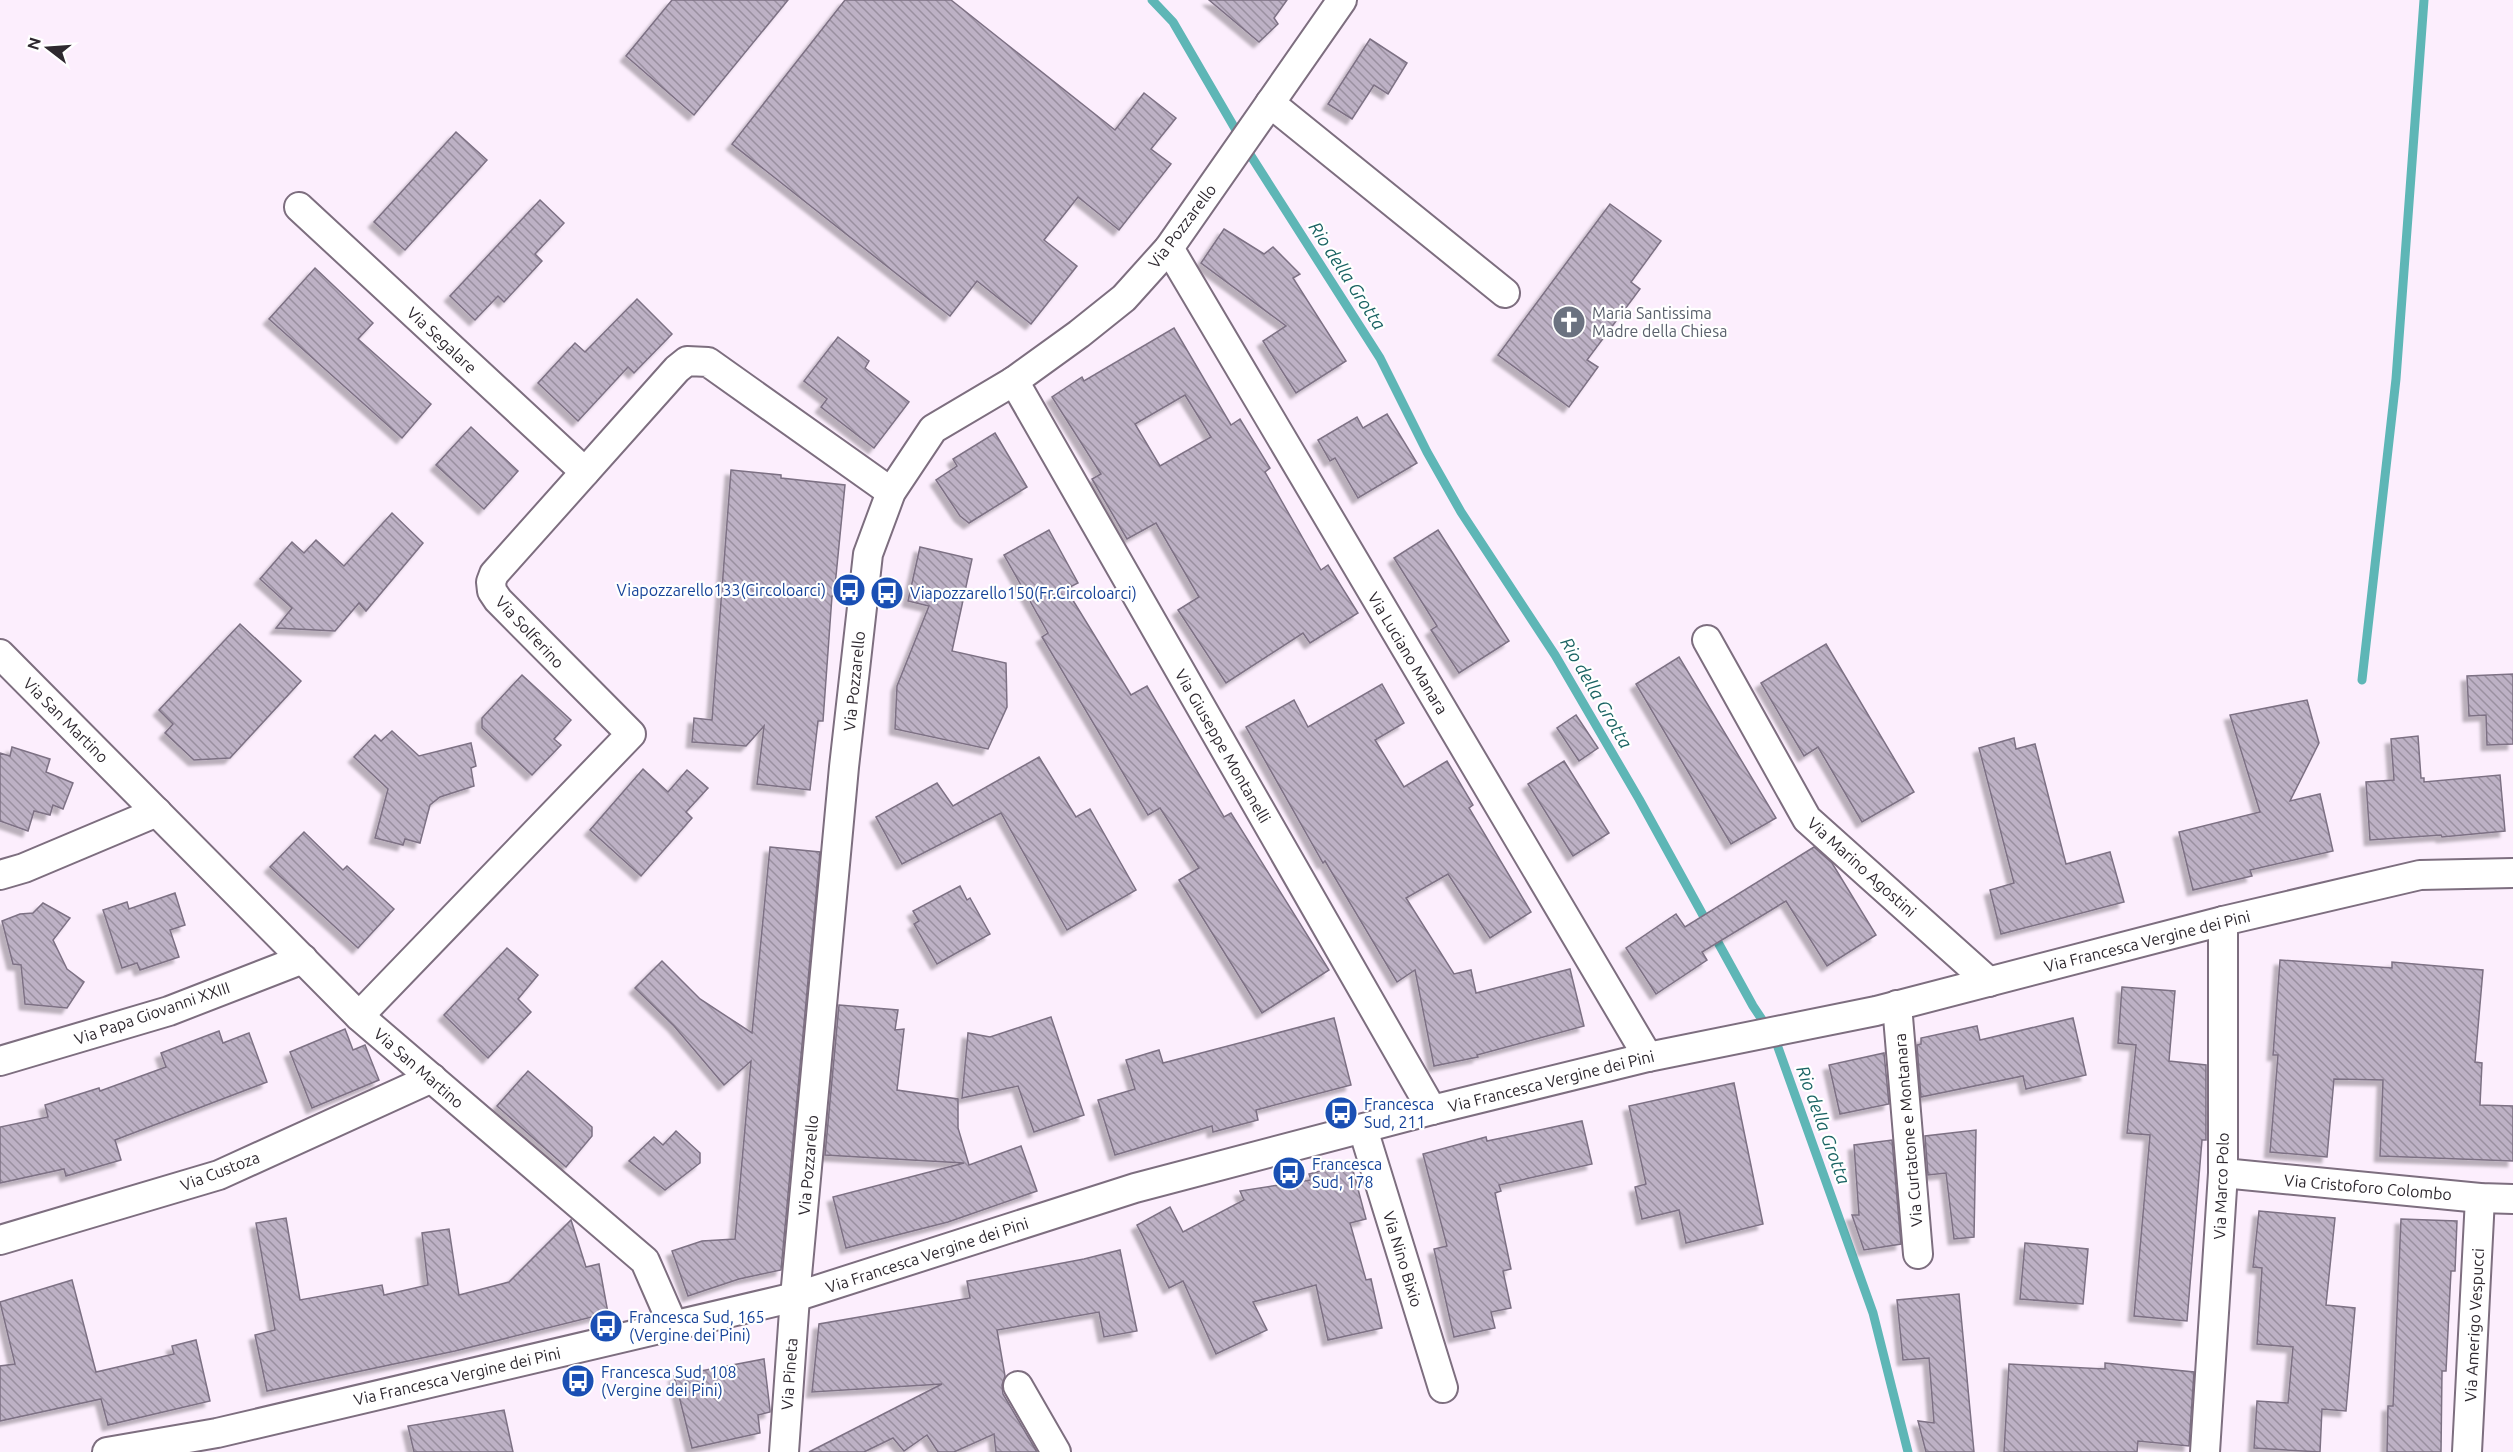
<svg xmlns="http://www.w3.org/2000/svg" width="2513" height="1452" viewBox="0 0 2513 1452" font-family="Ubuntu,sans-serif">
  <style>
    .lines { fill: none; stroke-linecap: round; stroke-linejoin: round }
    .stream { stroke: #5eb6b6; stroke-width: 9 }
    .building { fill: url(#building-back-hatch); stroke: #7d7184; stroke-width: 1.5; fill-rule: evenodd; filter: url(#shadow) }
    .minor-casing { stroke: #7d6e7f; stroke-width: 32 }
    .minor { stroke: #fff; stroke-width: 28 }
    .labels { text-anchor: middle; stroke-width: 4.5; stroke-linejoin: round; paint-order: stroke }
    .street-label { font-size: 16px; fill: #2e282f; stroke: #fff }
    .worship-label { font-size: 16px; fill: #5b616d; stroke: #fff; text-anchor: start }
    .transit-label { font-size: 16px; fill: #164399; stroke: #fff; text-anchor: start }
    .water-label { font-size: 18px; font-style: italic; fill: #1a6363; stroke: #fff }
  </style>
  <defs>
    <pattern id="building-back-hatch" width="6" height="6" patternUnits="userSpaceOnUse" patternTransform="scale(1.5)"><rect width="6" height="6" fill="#bdb1c5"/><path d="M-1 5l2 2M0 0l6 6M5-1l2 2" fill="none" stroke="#9a90a0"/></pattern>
    <filter id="shadow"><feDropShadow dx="-5.5" dy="5.5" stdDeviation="1.5" flood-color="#0004"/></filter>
  </defs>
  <rect width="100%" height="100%" fill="#fceefd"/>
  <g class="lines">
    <g class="stream">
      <path d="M1152,0l21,22 78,134 129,202 47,94 34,60 94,143 84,144 114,207 22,33 98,274 35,139"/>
      <path d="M2362,680l34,-301 28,-379"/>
    </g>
  </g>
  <g class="building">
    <path d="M672,0h116l-94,115 -68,-59z"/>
    <path d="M845,0h106l164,130 29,-37 32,25 -25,31 20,15 -52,66 -41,-33 -34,43 33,26 -46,58 -54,-43 -27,35 -218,-172z"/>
    <path d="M1209,0h78l-13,18 4,6 -19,18z"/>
    <path d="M1370,39l37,24 -19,31 -14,-9 -22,34 -24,-15z"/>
    <path d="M456,132l31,28 -82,90 -31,-28z"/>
    <path d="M540,200l24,23 -29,31 7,7 -38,41 -6,-6 -23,24 -25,-24z"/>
    <path d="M1610,204l51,37 -30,41 9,7 -53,71 11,7 -29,40 -71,-52z"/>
    <path d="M1224,229l40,25 9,-7 27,27 -7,4 53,83 -50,32 -33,-52 23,-15 -85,-63z"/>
    <path d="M315,268l58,55 -15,16 73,65 -29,34 -133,-119z"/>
    <path d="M637,299l35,35 -38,39 -6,-6 -50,54 -40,-38 37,-40 10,9z"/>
    <path d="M1174,328l57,97 9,-6 30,49 -5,4 56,98 7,-5 30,48 -48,30 -7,-10 -77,50 -48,-73 21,-13 -43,-74 -29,16 -35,-60 9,-5 -49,-77 30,-20 2,4zM1185,395l26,42 -51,29 -25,-42z"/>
    <path d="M838,337l31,24 -4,7 44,34 -35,46 -53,-41 6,-8 -23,-18z"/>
    <path d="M1387,414l30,49 -59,35 -23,-40 -5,3 -12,-21 39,-23 6,11z"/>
    <path d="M471,427l47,44 -34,38 -48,-44z"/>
    <path d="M995,433l32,54 -58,36 -9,-7 -24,-36 21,-14 -4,-7z"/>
    <path d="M731,470l50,5v3l64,7 -11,111h-2l-9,125h-5l-8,69 -53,-6 7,-58 -18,20 -54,-4 2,-24 18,2z"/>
    <path d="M392,513l31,30 -57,68 -7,-8 -24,28 -59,-3 16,-20 -32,-29 32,-37 12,11 12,-13 28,26z"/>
    <path d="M1049,530l29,53 -12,6 65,106 16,-9 77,131 7,-4 98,157 -67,43 -83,-133 20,-12 -39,-60 -12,7 -106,-178 6,-4 -44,-78z"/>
    <path d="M1438,530l71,111 -50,32 -28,-43 6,-4 -43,-68z"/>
    <path d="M920,547l52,12 -20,92 54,12 1,44 -19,42 -93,-20 2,-43 32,-80 -21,-5z"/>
    <path d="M240,624l61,57 -71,77 -36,2 -29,-27 8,-9 -14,-14z"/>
    <path d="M1826,644l88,148 -52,30 -44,-75 -14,9 -43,-73z"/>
    <path d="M1679,657l97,161 -45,26 -95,-160z"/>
    <path d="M2513,674v70l-26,1 -1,-30 -17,1 -2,-40z"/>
    <path d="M522,675l49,45 -17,19 7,6 -29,30 -50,-47v-10z"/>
    <path d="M1382,684l22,39 -29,17 29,47 43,-26 26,44 -4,3 62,104 -41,26 -42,-64 -42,24 48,76 17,-4 5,23 94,-24 14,57 -107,29 1,2 -44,9 -19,-96 -18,12 -72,-121 -2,2 -77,-136 48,-27 14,27z"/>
    <path d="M2307,700l12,43 -29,58 30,-7 13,57 -83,19 2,6 -59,14 -14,-58 81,-20 -30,-97z"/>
    <path d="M1576,715l22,33 -19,13 -22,-33z"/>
    <path d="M392,731l27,25 52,-13 5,23 -5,2 3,18 -34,11 -10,8 -10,38 -15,-4 -2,6 -28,-7 13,-49 -34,-32 21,-22 6,6z"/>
    <path d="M2418,736l3,42h3v4l76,-7 5,56 -63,6 -1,-2 -71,5 -4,-58 28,-2 -3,-41z"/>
    <path d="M2014,738l2,11 19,-5 31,120 44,-12 14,50 -123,32 -11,-44 24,-7 -35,-135z"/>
    <path d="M12,747l38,12 -4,13 27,11 -10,26 -10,-4 -3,10 -16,-4 -6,20 -28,-10v-68l10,3z"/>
    <path d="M1039,757l37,60 14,-8 46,81 -69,40 -66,-117 -99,51 -26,-47 61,-34 16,23z"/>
    <path d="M1564,761l45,72 -36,23 -45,-72z"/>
    <path d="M643,769l25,23 19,-22 21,18 -22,24 6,6 -51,58 -51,-46z"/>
    <path d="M304,832l39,38 4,-4 47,43 -36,39 -88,-81z"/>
    <path d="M770,847l50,5 -39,418 -42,9 -51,17 -16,-45 30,-10 33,-2 16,-178 -27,24 -50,-59 -39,-38 27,-27 38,38 52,34z"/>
    <path d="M1814,847l18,16 44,72 -49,31 -41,-65 -84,51 5,8 -51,34 -30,-46 50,-34 9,13z"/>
    <path d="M960,886l7,14 3,-2 20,36 -53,30 -23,-40 5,-3 -6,-10z"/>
    <path d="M175,893l10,32 -15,5 9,27 -39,13 -3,-7 -15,5 -19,-58 24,-8 2,7z"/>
    <path d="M43,903l27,15 -17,22 14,29 17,13 -17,26 -42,-4 -4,-39 -8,-1 -11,-43 18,-7 13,-1z"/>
    <path d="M507,948l31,27 -20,24 13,13 -43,46 -44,-43z"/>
    <path d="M2280,960l112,8v-6l91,8 -8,92 7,1 -2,42 33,1v55l-133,-5 3,-76 -49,-1 -7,78 -57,-5 8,-97h-5z"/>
    <path d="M2122,987l53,4 -6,70 37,4v75h-4l-15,181 -53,-5 16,-181 -23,-2 9,-88 -18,-2z"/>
    <path d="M839,1005l59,5 -3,20 9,-1 -7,61 61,9v29l11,37 52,-19 16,45 -89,31 -102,26 -13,-51 131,-34 -139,-8z"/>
    <path d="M1051,1017l33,98 -50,17 -16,-46 -56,12 6,-65 22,4z"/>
    <path d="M1334,1018l17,67 -95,25 2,10 -45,12 -1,-6 -97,29 -17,-55 37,-11 -9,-29 33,-10 4,13z"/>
    <path d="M2073,1018l13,57 -60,14 -3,-13 -102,21 -4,-52 4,-1v-6l56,-12 3,14z"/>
    <path d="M345,1029l8,21 12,-5 14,35 -67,28 -22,-56z"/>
    <path d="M219,1031l4,12 26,-10 18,49 -152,58 6,20 -55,16 -2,-7 -64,14v-56l48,-10 -3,-12 54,-17 1,3 66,-24 -5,-14z"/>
    <path d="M1884,1053l5,51 -49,10 -11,-49z"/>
    <path d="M528,1071l64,56v9l-26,31 -69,-61z"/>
    <path d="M1734,1083l29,141 -77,19 -7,-33 -37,9 -7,-32 11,-3 -17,-78z"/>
    <path d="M1582,1121l10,43 -93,21 2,6 -6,2 16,76 -8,2 8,37 -20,4 4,16 -41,9 -20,-88 13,-3 -24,-92 63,-17 1,4z"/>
    <path d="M1976,1130l-2,107 -20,2 -8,-66 -18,2 -3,-39z"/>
    <path d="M676,1131l24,22v10l-35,27 -36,-29 25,-24 9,8z"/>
    <path d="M1892,1140l9,104 -37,6 -12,-35h7l-5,-70z"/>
    <path d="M1351,1163l15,56 -16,4 16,57 5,-1 11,49 -54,12 -12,-55 -63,17 14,28 -51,24 -33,-73 -14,7 -32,-63 33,-18 13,25 61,-32 -4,-9 71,-11 -2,-6z"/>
    <path d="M2259,1211l76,7 -9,87 29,3 -9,103 -24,-2 -2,43 -66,-4 3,-47 31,2 5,-56 -36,-3 5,-76 -9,-1z"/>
    <path d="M286,1218l14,82 82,-15 2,10 44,-10 -6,-52 27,-4 10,66 50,-13 62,-62 15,47 13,-3 9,49 -153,38 -188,40 -12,-56 20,-5 -19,-107z"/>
    <path d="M2401,1219l56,2 -2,50h-4l-5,100h-4l-1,81h-54l1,-46h5z"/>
    <path d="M2025,1243l63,6 -5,55 -63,-5z"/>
    <path d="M1120,1250l17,81 -33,6 -5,-25 -102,18 8,46 -3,9 1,9 34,58h-41l-2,-18 -40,18h-16l-11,-17 -23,16 -11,-13 -29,14h-55l133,-68 -130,8 7,-68 151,-26 -3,-17 117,-22z"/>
    <path d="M72,1280l24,92 78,-18 -2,-8 24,-6 14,61 -102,24 -7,-26 -101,22v-55l15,-2 -15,-62z"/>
    <path d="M1959,1294l15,158h-48l-8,-31 16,2 -5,-65 -26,2 -6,-60z"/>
    <path d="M764,1359l6,51v2l-12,3 2,18 -68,15 -18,-72z"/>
    <path d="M2105,1363l89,9 -5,74 -51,-5 -1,11h-133l5,-88 96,5z"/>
    <path d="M504,1410l9,42h-99l-6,-26z"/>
  </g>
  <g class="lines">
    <g class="minor-casing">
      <g id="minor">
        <path d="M1270,103l235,190"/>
        <path d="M299,207l286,265"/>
        <path d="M1169,248l479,809"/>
        <path d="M1014,381l418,729"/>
        <path d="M1707,640l100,179 182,163"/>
        <path d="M0,654l359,362 286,245 28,64"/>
        <path d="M0,875l24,-7 133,-56"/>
        <path d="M1897,1005l21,249"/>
        <path d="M359,1016l272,-282 -133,-134 -6,-9 -1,-9 3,-8 183,-205 10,-8 21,1 183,130"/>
        <path d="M0,1061l169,-50 134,-52"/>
        <path d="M1363,1129l80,259"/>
        <path d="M2223,1173l257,25 33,1"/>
        <path d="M0,1240l219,-65 213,-97"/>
        <path d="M1018,1386l38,66"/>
        <path d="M107,1452l110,-19 578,-136 340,-109 297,-78 216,-53 228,-46 347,-90 197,-46 93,-2"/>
        <path d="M784,1452l11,-155 49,-530 24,-213 23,-62 42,-63 81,-48 65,-47 45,-36 45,-50 173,-248"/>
        <path d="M2205,1452l18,-279v-252"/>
        <path d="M2467,1452l13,-254"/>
      </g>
    </g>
    <use href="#minor" class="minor"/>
  </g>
  <defs>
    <g id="church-disc" transform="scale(1.725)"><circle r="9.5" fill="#6b7280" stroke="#fff"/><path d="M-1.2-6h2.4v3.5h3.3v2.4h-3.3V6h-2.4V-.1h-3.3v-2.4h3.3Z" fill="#fff"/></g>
    <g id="bus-disc" transform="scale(1.725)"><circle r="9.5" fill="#1a4fb4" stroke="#fff"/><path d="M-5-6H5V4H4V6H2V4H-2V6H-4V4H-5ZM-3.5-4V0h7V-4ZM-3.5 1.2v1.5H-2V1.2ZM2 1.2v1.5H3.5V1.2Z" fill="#fff"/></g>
  </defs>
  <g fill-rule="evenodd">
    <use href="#church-disc" x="1569" y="322"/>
    <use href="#bus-disc" x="849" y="590"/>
    <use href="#bus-disc" x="887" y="593"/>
    <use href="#bus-disc" x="1341" y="1113"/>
    <use href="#bus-disc" x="1289" y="1173"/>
    <use href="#bus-disc" x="606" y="1326"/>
    <use href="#bus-disc" x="578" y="1381"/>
  </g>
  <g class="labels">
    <g class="street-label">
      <text transform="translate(1182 226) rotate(-53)" y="6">Via Pozzarello</text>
      <text transform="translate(442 340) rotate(43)" y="6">Via Segalare</text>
      <text transform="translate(530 632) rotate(47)" y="6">Via Solferino</text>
      <text transform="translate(1408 653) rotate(59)" y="6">Via Luciano Manara</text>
      <text transform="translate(854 681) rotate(-84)" y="6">Via Pozzarello</text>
      <text transform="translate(66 720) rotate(45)" y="6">Via San Martino</text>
      <text transform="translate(1223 746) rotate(60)" y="6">Via Giuseppe Montanelli</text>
      <text transform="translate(1862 867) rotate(42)" y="6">Via Marino Agostini</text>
      <text transform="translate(2147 941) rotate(-14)" y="6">Via Francesca Vergine dei Pini</text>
      <text transform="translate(152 1013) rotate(-19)" y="6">Via Papa Giovanni XXIII</text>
      <text transform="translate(419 1068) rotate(41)" y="6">Via San Martino</text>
      <text transform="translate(1551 1081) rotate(-14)" y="6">Via Francesca Vergine dei Pini</text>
      <text transform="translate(1908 1130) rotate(-95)" y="6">Via Curtatone e Montanara</text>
      <text transform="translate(808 1165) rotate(-85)" y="6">Via Pozzarello</text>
      <text transform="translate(220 1171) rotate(-21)" y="6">Via Custoza</text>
      <text transform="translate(2221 1186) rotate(-88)" y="6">Via Marco Polo</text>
      <text transform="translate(2368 1187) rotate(5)" y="6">Via Cristoforo Colombo</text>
      <text transform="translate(927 1255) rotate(-18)" y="6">Via Francesca Vergine dei Pini</text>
      <text transform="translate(1403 1259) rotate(73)" y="6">Via Nino Bixio</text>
      <text transform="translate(2474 1325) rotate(-87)" y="6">Via Amerigo Vespucci</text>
      <text transform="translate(789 1374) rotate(-86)" y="6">Via Pineta</text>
      <text transform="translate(457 1376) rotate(-13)" y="6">Via Francesca Vergine dei Pini</text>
    </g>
    <g class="worship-label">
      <text x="1592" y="319">Maria Santissima<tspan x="1592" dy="18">Madre della Chiesa</tspan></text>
    </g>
    <g class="transit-label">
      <text x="826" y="596" text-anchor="end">Viapozzarello133(Circoloarci)</text>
      <text x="910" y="599">Viapozzarello150(Fr.Circoloarci)</text>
      <text x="1364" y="1110">Francesca<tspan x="1364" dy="18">Sud, 211</tspan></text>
      <text x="1312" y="1170">Francesca<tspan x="1312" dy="18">Sud, 178</tspan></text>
      <text x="629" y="1323">Francesca Sud, 165<tspan x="629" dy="18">(Vergine dei Pini)</tspan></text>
      <text x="601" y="1378">Francesca Sud, 108<tspan x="601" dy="18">(Vergine dei Pini)</tspan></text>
    </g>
    <g class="water-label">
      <text transform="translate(1347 276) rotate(57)" y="6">Rio della Grotta</text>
      <text transform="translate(1596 693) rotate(60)" y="6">Rio della Grotta</text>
      <text transform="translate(1823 1125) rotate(70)" y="6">Rio della Grotta</text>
    </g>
  </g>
  <g transform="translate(48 48) rotate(287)" stroke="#ffffff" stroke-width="4.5" paint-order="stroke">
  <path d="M0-4.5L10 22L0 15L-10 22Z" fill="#2e282f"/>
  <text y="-9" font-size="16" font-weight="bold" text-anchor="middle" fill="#2e282f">N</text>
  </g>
</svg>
